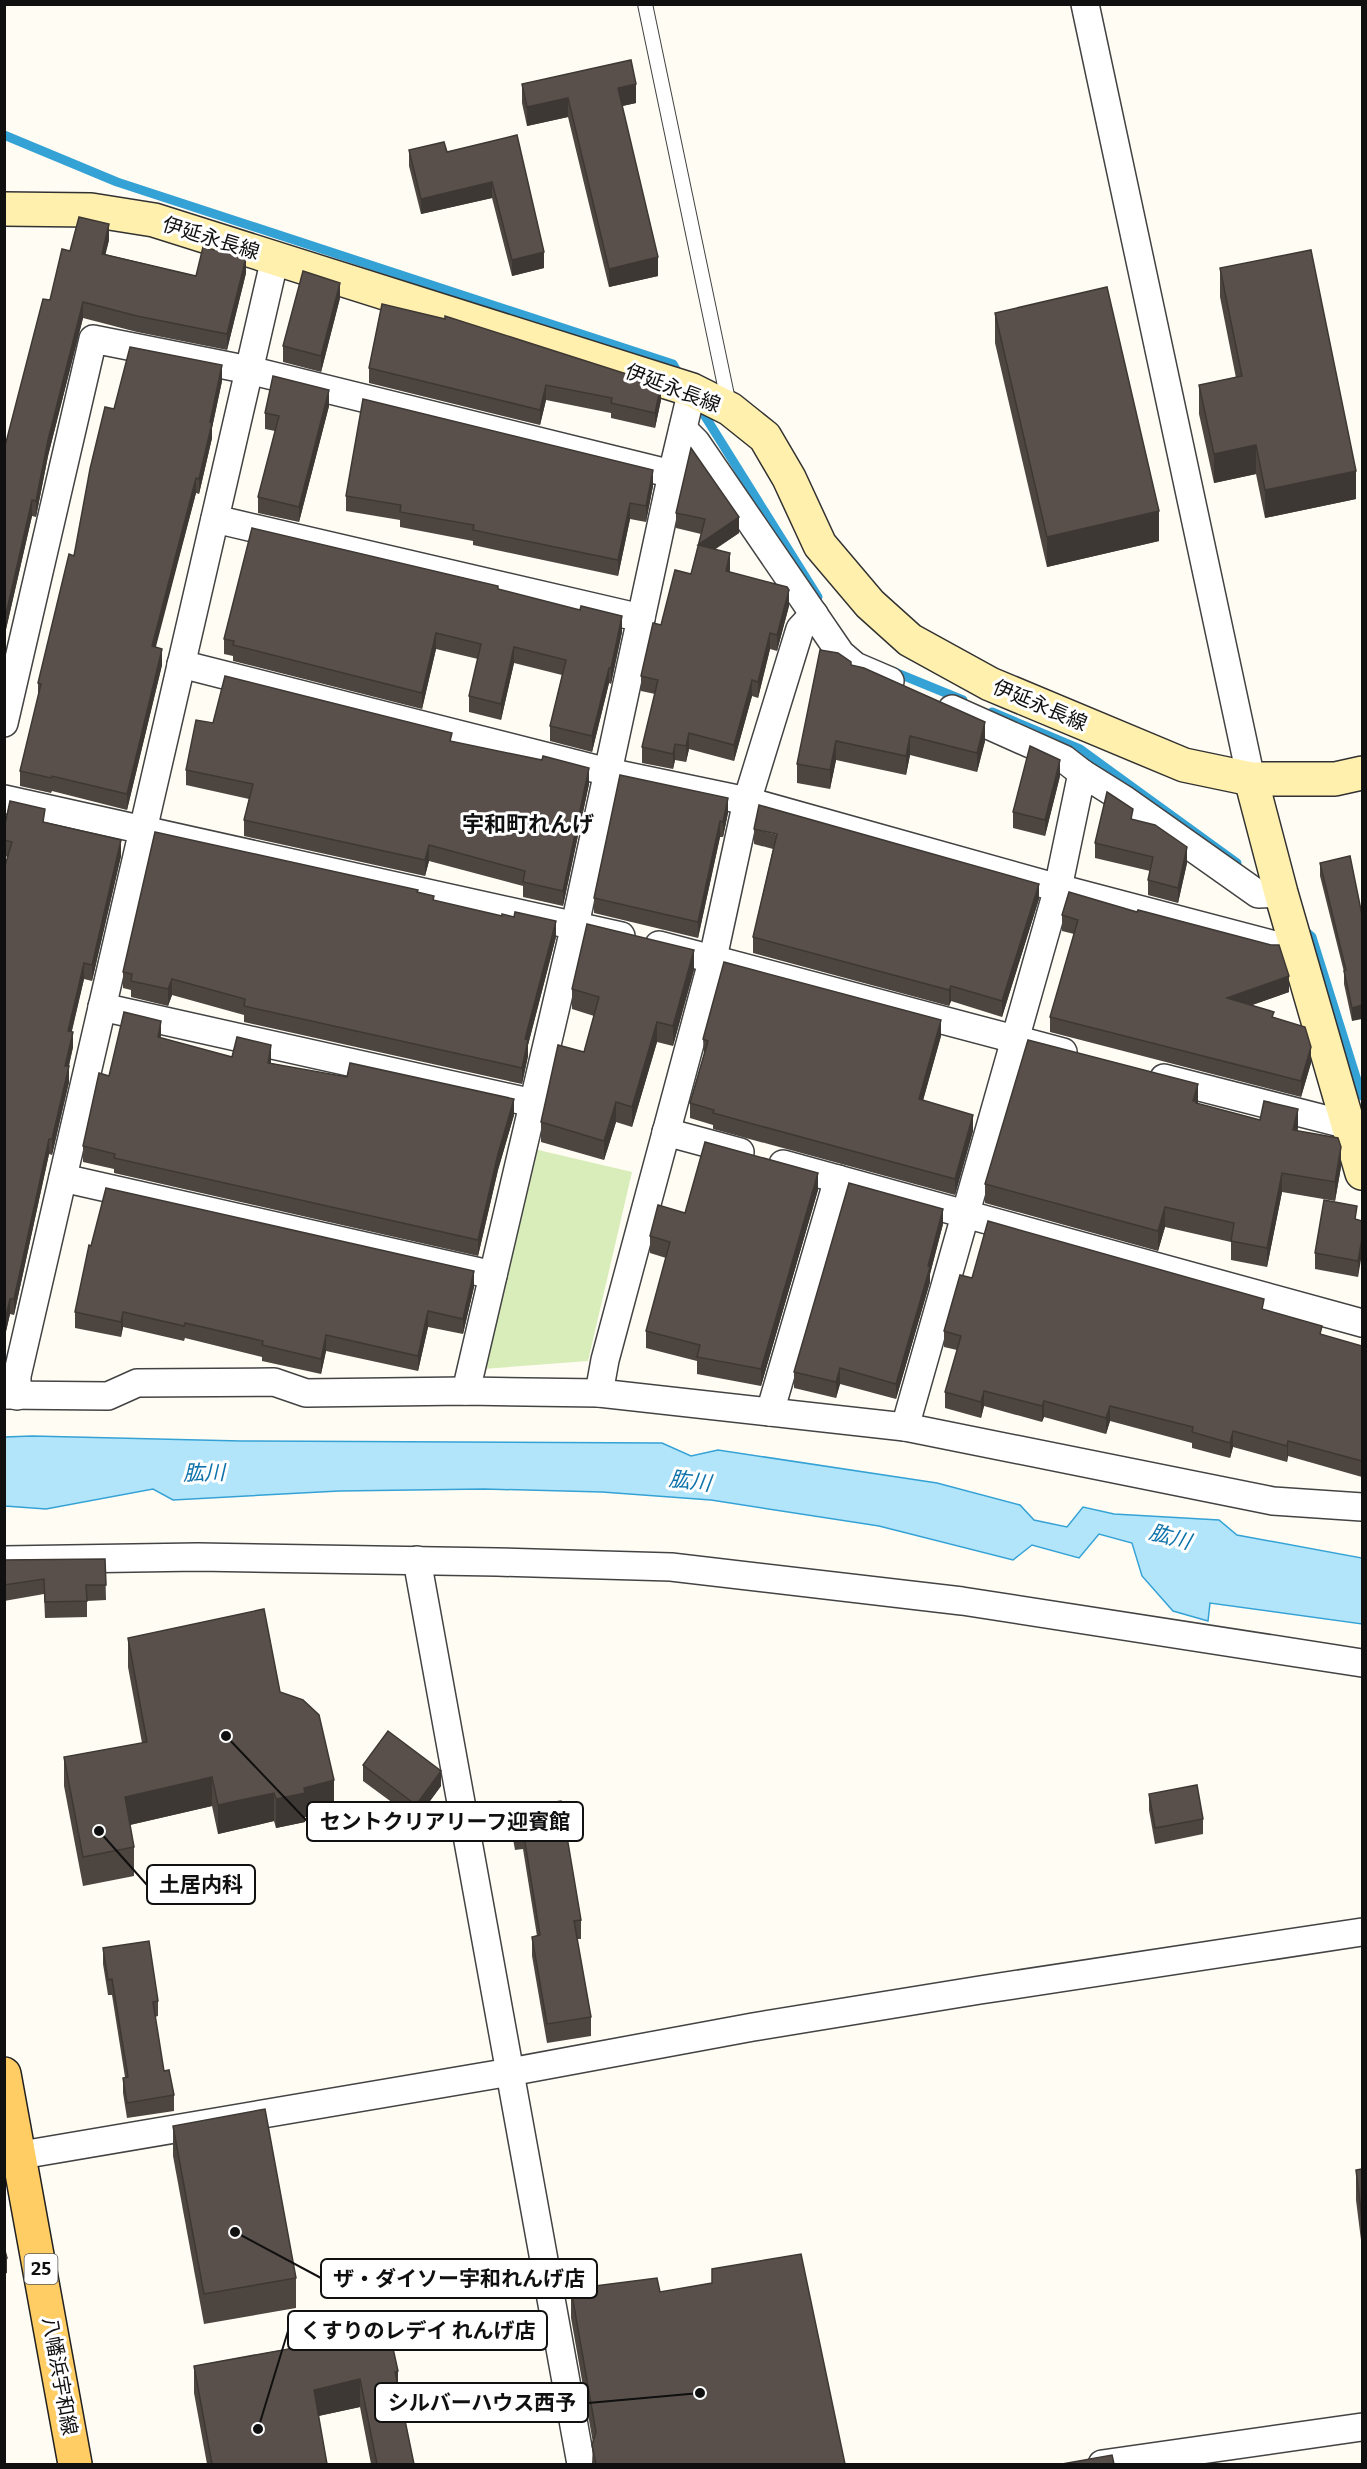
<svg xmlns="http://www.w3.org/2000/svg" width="1367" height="2469" viewBox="0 0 1367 2469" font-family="Bitter,'Noto Sans JP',serif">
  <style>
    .green { fill: #d8edb9 }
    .water { fill: #b3e5fa; stroke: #35a2d6; stroke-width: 1.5 }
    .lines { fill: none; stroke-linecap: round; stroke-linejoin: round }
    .stream { stroke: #35a2d6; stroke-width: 9 }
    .lane-casing { stroke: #434343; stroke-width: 16 }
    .street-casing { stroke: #434343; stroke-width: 30 }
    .secondary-casing { stroke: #323232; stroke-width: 36 }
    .primary-casing { stroke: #212121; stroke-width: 36 }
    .lane { stroke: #fff; stroke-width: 14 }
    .street { stroke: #fff; stroke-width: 27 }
    .secondary { stroke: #fff0ae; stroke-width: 33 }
    .primary { stroke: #ffcd63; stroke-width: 33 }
    .wall { fill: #4d4540 }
    .shaded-wall { fill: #3e3834 }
    .building { fill: #59504b; stroke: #3e3834; stroke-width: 1.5 }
    .labels { text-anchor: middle; stroke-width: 6; stroke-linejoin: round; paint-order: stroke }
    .shield { fill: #fff; stroke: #585858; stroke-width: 1.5 }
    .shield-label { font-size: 18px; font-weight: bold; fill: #101010 }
    .street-label { font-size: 20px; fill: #101010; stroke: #fff }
    .water-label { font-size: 21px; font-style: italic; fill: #0f73ab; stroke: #fff }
    .quarter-label { font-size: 22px; font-weight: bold; fill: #101010; stroke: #fff }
    .leader { fill: none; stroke: #101010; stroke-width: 2 }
    .callout-dot { fill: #101010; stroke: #fff; stroke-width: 2 }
    .callout { fill: #fff; stroke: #101010; stroke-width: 2 }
    .callout-label { font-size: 21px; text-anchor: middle; font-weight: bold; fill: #101010 }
  </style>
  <rect width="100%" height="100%" fill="#fffcf3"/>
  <path class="green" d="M534,1149l98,23 -44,189 -105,8z"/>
  <path class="water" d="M32,1436l209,5 421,2 29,13 27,-6 219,33 83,22 14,15 33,7 16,-20 31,7 105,6 18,15 125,23v66l-152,-21 -2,18 -35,-10 -31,-35 -10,-33 -33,-9 -20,24 -47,-13 -19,15 -134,-34 -168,-26 -109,-8 -118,-3 -145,2 -166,9 -20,-11 -107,20 -41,-3v-69z"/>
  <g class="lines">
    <g class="stream">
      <path d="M4,135l113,47 556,182 8,14"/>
      <path d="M698,405l120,192"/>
      <path d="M892,671l71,29"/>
      <path d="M992,712l88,37 157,114"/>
      <path d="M1304,930l8,7 50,159"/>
    </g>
    <g class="lane-casing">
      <path id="lane" d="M645,4l84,401"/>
    </g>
    <g class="street-casing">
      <g id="street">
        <path d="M1085,4l166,775"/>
        <path d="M683,429l13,13 145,212 14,12 35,15"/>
        <path d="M215,519l426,99"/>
        <path d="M814,614l-14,15 -53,172 311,87 217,57 20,-5"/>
        <path d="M181,664l427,108 139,29 -34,157 -108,402 -6,33"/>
        <path d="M952,709l112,50 18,14"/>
        <path d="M4,723l89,-384 156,31 423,104"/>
        <path d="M4,799l617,137"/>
        <path d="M659,945l404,107"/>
        <path d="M102,1007l431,96"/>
        <path d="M1164,1078l184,47"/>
        <path d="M666,1132l74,20"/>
        <path d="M783,1164l579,159"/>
        <path d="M63,1178l430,97"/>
        <path d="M466,1391l109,-466 97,-451 20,-84"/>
        <path d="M4,1395l104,1 29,-13 137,-1 32,11 160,-2 133,2 306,34 368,74 89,6"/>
        <path d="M17,1396v-20l258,-1118"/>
        <path d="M770,1412l68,-233"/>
        <path d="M905,1427l153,-539 24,-115 43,27 133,94 23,-1"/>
        <path d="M4,1560l194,-3 299,5 174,5 291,34 400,62"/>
        <path d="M417,1560l164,904"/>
        <path d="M4,2158l506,-86 243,-45 227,-37 382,-58"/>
        <path d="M1102,2464l260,-37"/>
      </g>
    </g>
    <g class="secondary-casing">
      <g id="secondary">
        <path d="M4,209l87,1 63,10 538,170 38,19 35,28 24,41 31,67 50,59 40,36 80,44 194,81 67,14h84l27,-6"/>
        <path d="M1251,779l30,114 81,280"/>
      </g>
    </g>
    <g class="primary-casing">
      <path id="primary" d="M4,2074l71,390"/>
    </g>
    <use href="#lane" class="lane"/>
    <use href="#street" class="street"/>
    <use href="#secondary" class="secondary"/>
    <use href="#primary" class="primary"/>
  </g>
  <g class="wall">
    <path d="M522,84l114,19 -14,3 36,170 -49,11 -41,-170 -41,9 -5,-23z"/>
    <path d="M517,135l27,133 -32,8 -20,-78 -71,16 -12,-48v-16l38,2z"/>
    <path d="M109,240l-4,14 91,22 50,-3 -19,77 -90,-18 -54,-14 -35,138 -12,61 -4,-1 -28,122v-188l46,-150 20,-49z"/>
    <path d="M1220,268l136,231 -91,19 -9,-44 -42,9 -15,-69v-29l37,-7 -16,-81z"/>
    <path d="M340,298l-19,74 -38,-10v-16z"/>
    <path d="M382,304l279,96 -6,28 -44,-10v-5l-65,-13 -6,25 -171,-42v-15z"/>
    <path d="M995,313l164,228 -112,26 -52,-224z"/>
    <path d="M222,381l-10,47v10l-13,56 -3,-1 -41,154 7,18 -35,145 -75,-19 -1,2 -31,-7v-15l18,-73v-15l76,-274z"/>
    <path d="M329,406l-30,116 -41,-9v-16l17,-66 -10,-2v-16z"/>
    <path d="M691,448l48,85 -24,16 15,20v3l59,34 -12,45 -7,-2 -12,49 -6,-2 -18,65 -45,-12 -3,13 -11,-2 -2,9 -31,-6v-16l13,-53 -14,-3v-15l20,-51 30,-51 10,-40 -25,-6v-15z"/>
    <path d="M653,486l-7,36 -16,-3 -12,57 -145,-31v-4l-73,-14v-7l-54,-9v-15z"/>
    <path d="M498,589l124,43 -11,52 -2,-1 -17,69 -42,-11v-15l12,-51 -48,-12 -13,57 -32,-8v-16l9,-37 -42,-10 -14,60 -189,-48v-5l-9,-2v-15z"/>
    <path d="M851,665l134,76 -8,31 -67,-17 -4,20 -70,-15 -6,29 -33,-6v-19z"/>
    <path d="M213,723l239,18 137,43 -26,122 -40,-9v-11l-94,-25 -4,15 -181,-40v-16l5,-21 -63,-14v-15z"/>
    <path d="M1060,776l-15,60 -32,-8v-16z"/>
    <path d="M728,813l-5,24h-3l-22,101 -104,-25v-15z"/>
    <path d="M1133,819l54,44 -9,40 -30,-8v-15l2,-9 -55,-13v-15z"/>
    <path d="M45,822l76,34 -29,125 -8,-2 -12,52 1,16 -4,19v16l-17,73 -3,-1 -35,161 -4,-1 -6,26v-471l4,-12 -4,-1v-27z"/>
    <path d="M754,829l285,70 -37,118 -51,-16 -2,5 -196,-53v-16l20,-88 -19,-5z"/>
    <path d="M1320,863l42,52 -10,106 -8,-37v-12l-24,-96z"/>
    <path d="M418,892l16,9 122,36 -28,108v11l-6,28 -278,-62v-7l-72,-20 -4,11 -37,-9v-7l-8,-2v-16z"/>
    <path d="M1069,892l220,100 -37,13 22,13 37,45 -10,34 -251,-65v-15l24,-83 -12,-3v-16z"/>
    <path d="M694,970l-21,76 -16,-4 -25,85 -16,-5 -12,38 -63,-18v-20l43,-70 10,-36 -22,-7v-20z"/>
    <path d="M941,1036l-18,64 50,31 -18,64 -242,-66v-4l-23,-7v-15l14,-48 -1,-16z"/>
    <path d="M161,1038l71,19 39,4v2l243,52 -16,55 -20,86 -364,-83v-4l-31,-7v-16l26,-70z"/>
    <path d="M1198,1104l62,16 38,8 -1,3 44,36 -6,34 -53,-9 -15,75 -36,-7v-18l-66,-15 -7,24 -173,-48v-19z"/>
    <path d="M818,1190l-57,196 -64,-12v-13l-51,-13v-17l20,-73 -16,-5v-17l35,-23z"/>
    <path d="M1362,1221l-4,56 -43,-8v-16z"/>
    <path d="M943,1224l-13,50v8l-34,117 -56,-15 -4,14 -42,-10v-16z"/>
    <path d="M972,1278l292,32 58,25 40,11v131l-74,-21 -1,6 -54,-15 -3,11 -38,-10v-5l-82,-22 -4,13 -62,-17 -2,5 -58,-16 -3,12 -36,-10v-16l12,-42 -13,-3v-16z"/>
    <path d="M474,1287l-11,47 -35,-7 -10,44 -92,-20 -5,23 -59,-13v-4l-77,-19 -1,3 -61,-14 -2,10 -46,-9v-16z"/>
    <path d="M105,1559l1,41 -19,1v16l-42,1 -1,-24 -40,7v-41z"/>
    <path d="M128,1638l152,54 54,117 -29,8v5l-29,6 -2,-7 -56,13 -6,-28 -82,19 4,22v29l-51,10 -19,-100v-29l78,-14 -14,-76z"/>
    <path d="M363,1765l78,21 -25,34 -53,-39z"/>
    <path d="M1149,1794l54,25v15l-48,10 -6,-34z"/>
    <path d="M511,1809l70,111v19h-4l14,78v19l-44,7 -15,-87v-19l5,-1 -14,-87 -8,1 -4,-22z"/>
    <path d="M103,1948l55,53v15l-3,1 9,54 10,24v16l-47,7 -4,-25v-15l2,-1 -13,-82h-4l-5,-31z"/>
    <path d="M173,2126l123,152v30l-92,16 -31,-168z"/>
    <path d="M1362,2169v79l-6,-48v-30z"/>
    <path d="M712,2269l133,195h-253l1,-21 -22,-125v-29l89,3 52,-9z"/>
    <path d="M335,2323l63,62 16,79h-43l-11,-57 -42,9 9,48h-120l-13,-71v-27l141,-26z"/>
  </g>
  <g class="shaded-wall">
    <path d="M636,84v19l-18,4v-19z"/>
    <path d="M568,98v19l-41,9v-19z"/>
    <path d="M492,182v16l-71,16v-15z"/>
    <path d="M109,224v16l-7,29v-15z"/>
    <path d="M544,252v16l-32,8v-16z"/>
    <path d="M658,257v19l-49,11v-18z"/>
    <path d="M246,258v15l-19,77v-16z"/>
    <path d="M340,283v15l-19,74v-16z"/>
    <path d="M83,302v16l-35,138 -12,61v-16l12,-61z"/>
    <path d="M222,365v16l-10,47v10l-13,56v-15z"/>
    <path d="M546,385v15l-6,25v-15z"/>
    <path d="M661,385v15l-6,28v-15z"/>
    <path d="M329,390v16l-30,116v-15z"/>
    <path d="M1256,445v29l-42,9v-29z"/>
    <path d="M653,470v16l-7,36v-16z"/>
    <path d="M1356,471v28l-91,19v-28z"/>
    <path d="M196,478v15l-44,169v-16z"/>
    <path d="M32,500v16l-28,122v-15z"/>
    <path d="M630,503v16l-12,57v-16z"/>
    <path d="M1159,511v30l-112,26v-30z"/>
    <path d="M739,517v16l-41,28v-16z"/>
    <path d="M730,553v16l-4,18v-16z"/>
    <path d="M789,590v16l-12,45v-16z"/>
    <path d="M622,616v16l-11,52v-16z"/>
    <path d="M436,633v16l-14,60v-16z"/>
    <path d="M770,633v16l-12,49v-16z"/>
    <path d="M514,647v16l-13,57v-16z"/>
    <path d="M162,649v16l-35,145v-16z"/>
    <path d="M609,668v15l-17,69v-16z"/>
    <path d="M752,680v16l-18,65v-16z"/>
    <path d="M985,722v19l-8,31v-19z"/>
    <path d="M689,733v16l-3,13v-16z"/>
    <path d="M910,736v19l-4,20v-19z"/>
    <path d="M836,741v19l-6,29v-19z"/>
    <path d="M675,744v16l-2,9v-15z"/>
    <path d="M1060,760v16l-15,60v-16z"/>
    <path d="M589,768v16l-26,122v-15z"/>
    <path d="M728,798v15l-5,24v-15z"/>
    <path d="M720,821v16l-22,101v-16z"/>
    <path d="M121,840v16l-29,125v-16z"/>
    <path d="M429,845v16l-4,15v-16z"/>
    <path d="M1187,847v16l-9,40v-15z"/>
    <path d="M1039,884v15l-37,118v-16z"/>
    <path d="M556,921v16l-28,108v11l-6,28v-16l3,-29z"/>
    <path d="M694,950v20l-21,76v-20z"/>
    <path d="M84,963v16l-16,67v-15z"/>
    <path d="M1289,976v16l-62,22v-16z"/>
    <path d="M172,979v16l-4,11v-17z"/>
    <path d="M951,986v15l-2,5v-16z"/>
    <path d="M1362,1005v14l-10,2v-13z"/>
    <path d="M941,1020v16l-22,79v-16z"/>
    <path d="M161,1021v15l-3,16v-15z"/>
    <path d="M657,1022v20l-25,85v-20z"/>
    <path d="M73,1032v15l-8,34v-15z"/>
    <path d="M271,1045v16l-3,17v-15z"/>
    <path d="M1311,1047v16l-10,34v-16z"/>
    <path d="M69,1066v16l-17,73v-16z"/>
    <path d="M1198,1084v19l-2,6 -3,-8z"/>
    <path d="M514,1099v16l-16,55 -20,86v-16l20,-86z"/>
    <path d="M616,1102v20l-12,38v-19z"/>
    <path d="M1298,1109v19l-5,21v-19z"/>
    <path d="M973,1115v16l-18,64v-16z"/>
    <path d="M49,1139v15l-35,161v-16z"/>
    <path d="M1341,1147v20l-6,34v-19z"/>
    <path d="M818,1173v17l-57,196v-17z"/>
    <path d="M1282,1173v19l-15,75v-19z"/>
    <path d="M1165,1207v20l-7,24v-20z"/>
    <path d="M943,1209v15l-13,50v8l-34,117v-15z"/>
    <path d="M1362,1239v15l-4,23v-16z"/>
    <path d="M474,1271v16l-11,47v-15z"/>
    <path d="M10,1299v15l-6,26v-16z"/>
    <path d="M428,1311v16l-10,44v-15z"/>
    <path d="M123,1312v15l-2,10v-15z"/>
    <path d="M326,1335v16l-5,23v-15z"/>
    <path d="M840,1368v16l-4,14v-16z"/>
    <path d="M984,1391v15l-3,12v-16z"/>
    <path d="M1044,1401v16l-2,5v-16z"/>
    <path d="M1110,1406v15l-4,13v-16z"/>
    <path d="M1233,1431v16l-3,11v-15z"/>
    <path d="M1288,1441v15l-1,6v-16z"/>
    <path d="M441,1771v15l-25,34v-15z"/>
    <path d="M212,1777v29l-87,20v-29z"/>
    <path d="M334,1780v29l-29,8v5l-29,6v-29l28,-11z"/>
    <path d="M274,1793v28l-56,13v-29z"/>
    <path d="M4,2258h3v15l-3,1z"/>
    <path d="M398,2371v27l-3,-26z"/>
    <path d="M360,2379v28l-46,10v-27z"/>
  </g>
  <g class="building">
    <path d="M631,60l5,24 -18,4 40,169 -49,12 -41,-171 -41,9 -5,-23z"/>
    <path d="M517,135l27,117 -32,8 -20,-78 -71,17 -12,-49 35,-8 3,10z"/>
    <path d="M79,217l30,7 -7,30 94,22 7,-29 43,11 -19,76 -90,-18 -54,-14 -35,138 -12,61 -4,-1 -28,123v-173l39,-151 7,1 12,-51 8,2z"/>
    <path d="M1311,250l45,221 -91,19 -9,-45 -42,9 -15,-69 43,-9 -22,-108z"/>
    <path d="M303,271l37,12 -19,73 -38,-10z"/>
    <path d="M1107,287l52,224 -112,26 -52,-224z"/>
    <path d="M382,304l63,15v-3l216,69 -6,28 -44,-10 1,-5 -66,-13 -6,25 -171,-42z"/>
    <path d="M130,347l92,18 -12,57 2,1 -13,56 -3,-1 -44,168 10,3 -35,145 -75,-18 -1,2 -31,-7 21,-87 -3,-1 31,-129 5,2 16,-87 15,-62 9,2z"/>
    <path d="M273,376l56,14 -30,117 -41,-10 21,-81 -14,-3z"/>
    <path d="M363,399l290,71 -7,36 -16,-3 -12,57 -145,-30 1,-5 -74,-13 1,-7 -55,-9z"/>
    <path d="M691,448l48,69 -41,28 32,8 -4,18 61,16 2,3 -12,45 -7,-2 -12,49 -6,-2 -18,65 -45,-12 -3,13 -11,-2 -2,10 -31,-7 16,-67 -17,-4 12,-53 8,2 14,-55 16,4 14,-55 -29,-6z"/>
    <path d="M252,528l246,58v3l82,21 1,-4 41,10 -11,52h-2l-17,68 -42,-10 16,-66 -52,-13 -13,57 -32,-8 12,-52 -45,-11 -14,60 -189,-48 1,-4 -10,-2z"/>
    <path d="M820,650l18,3 13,9v3l13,3 121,54 -8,31 -67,-17 -4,20 -70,-15 -6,29 -33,-6z"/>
    <path d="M225,676l227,57 -2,8 92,19 1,-4 46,12 -26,123 -40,-9 2,-11 -96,-26 -4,15 -181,-40 9,-36 -67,-14 10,-50 17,3z"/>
    <path d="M1030,746l30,14 -15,60 -32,-8z"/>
    <path d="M620,775l108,23 -5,24 -3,-1 -22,101 -104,-24z"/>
    <path d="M1107,792l26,17 -2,10 24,6 32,22 -9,41 -30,-8 5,-23 -58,-14z"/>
    <path d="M10,801l35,8 -2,13 78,18 -29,125 -8,-2 -16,68 5,1 -8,34h4l-17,73h-3l-35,160h-4l-6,25v-455l8,-27 -8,-2v-11z"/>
    <path d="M759,805l280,79 -37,117 -51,-15 -2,4 -196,-53 24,-103 -23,-5z"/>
    <path d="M155,832l263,58 -1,2 17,4 -1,4 69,16v-2l12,3 1,-5 41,9 -31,118 3,1 -6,28 -278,-62 1,-7 -73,-20 -4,10 -37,-8 1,-7 -9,-2z"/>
    <path d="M1350,856l12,59v90l-10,3 -8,-37 2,-1 -26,-107z"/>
    <path d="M1069,892l68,20 1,-2 133,35h8l10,31 -62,22 47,14 -2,5 33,10 6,20 -10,34 -251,-64 28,-97 -16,-5z"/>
    <path d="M587,924l107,26 -21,76 -16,-4 -25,85 -16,-5 -12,39 -63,-19 17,-77 26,7 15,-55 -27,-8z"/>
    <path d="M724,962l217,58 -22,79 54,16 -18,64 -242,-66 1,-3 -24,-7 18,-62 -5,-2z"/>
    <path d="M124,1012l37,9 -3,16 74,20 5,-20 34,8 -3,18 79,14 3,-14 164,36 -16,55 -20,86 -364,-82 1,-4 -32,-8 16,-73 10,3z"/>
    <path d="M1028,1040l170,44 -5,17h3v2l64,17 4,-19 34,8 -5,21 45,8 3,9 -6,35 -53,-9 -15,75 -36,-7 3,-18 -69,-16 -7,24 -173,-47z"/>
    <path d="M705,1142l113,31 -57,196 -64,-12 3,-12 -54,-14 24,-89 -20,-6 8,-31 27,8z"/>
    <path d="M849,1183l94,26 -15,57 2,1 -34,117 -56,-16 -4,14 -42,-10z"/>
    <path d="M106,1188l368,83 -11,48 -35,-8 -10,45 -92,-21 -5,24 -59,-14 1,-4 -78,-18 -1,3 -61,-14 -2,10 -46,-10 14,-67 2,1z"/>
    <path d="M1324,1200l33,6 -2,13 7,2v18l-4,22 -43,-8z"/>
    <path d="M988,1221l276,78 -2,10 60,17 -2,8 42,12v115l-74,-20 -1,5 -54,-15 -3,12 -38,-11 1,-5 -83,-21 -4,12 -62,-17 -2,5 -58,-15 -3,11 -36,-10 16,-56 -17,-5 16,-56 12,3z"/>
    <path d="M105,1559l1,26h-20l1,16 -42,1 -1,-23 -40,6v-25z"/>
    <path d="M264,1609l16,83 23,8 16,15 15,65 -30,8 1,5 -29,6 -2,-6 -56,12 -6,-28 -87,20 9,50 -51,10 -19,-100 83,-15 -19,-104z"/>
    <path d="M388,1731l53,40 -25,34 -53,-40z"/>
    <path d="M1197,1785l6,34 -48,9 -6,-34z"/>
    <path d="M561,1801l20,119 -7,1 17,96 -44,7 -15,-87 8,-2 -17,-105 -8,1 -4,-22z"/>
    <path d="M149,1941l9,60 -5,1 11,69 5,-1 5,25 -47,8 -4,-25 5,-1 -16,-98 -4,1 -5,-32z"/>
    <path d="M265,2109l31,169 -92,16 -31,-168z"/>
    <path d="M1362,2169v49l-6,-48z"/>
    <path d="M4,2247l3,11h-3z"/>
    <path d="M801,2254l44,210h-249l-4,-19 4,-13 -25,-143 86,-11 3,14 52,-9v-14z"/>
    <path d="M385,2312l13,59 -3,1 19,92h-37l-17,-85 -46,11 13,74h-115l-18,-98 145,-26 -4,-17z"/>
    <path d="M1112,2455l2,9h-52z"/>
  </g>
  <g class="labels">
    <rect class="shield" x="24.5" y="2254" width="33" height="30" rx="4.5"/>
    <g class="shield-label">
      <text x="41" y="2275">25</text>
    </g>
    <g class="street-label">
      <text transform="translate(211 238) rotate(17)" y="7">伊延永長線</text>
      <text transform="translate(673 388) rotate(21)" y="7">伊延永長線</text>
      <text transform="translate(1040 705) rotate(23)" y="7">伊延永長線</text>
      <text transform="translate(60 2376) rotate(80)" y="7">八幡浜宇和線</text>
    </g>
    <g class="water-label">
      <text transform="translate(204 1473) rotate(-1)" y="7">肱川</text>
      <text transform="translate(690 1481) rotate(7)" y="7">肱川</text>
      <text transform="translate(1170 1537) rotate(15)" y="7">肱川</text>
    </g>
    <g class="quarter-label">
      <text x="528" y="832">宇和町れんげ</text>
    </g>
  </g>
  <path class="leader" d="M226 1736L307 1821M99 1831L147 1885M235 2232L321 2278M258 2429L288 2331M700 2393L588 2403"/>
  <g class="callout-dot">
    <circle cx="226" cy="1736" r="6"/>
    <circle cx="99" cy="1831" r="6"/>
    <circle cx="235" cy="2232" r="6"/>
    <circle cx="258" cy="2429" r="6"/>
    <circle cx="700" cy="2393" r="6"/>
  </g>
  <g class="callout">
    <rect x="307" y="1802" width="276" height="39" rx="6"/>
    <rect x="147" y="1865" width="108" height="39" rx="6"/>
    <rect x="321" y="2259" width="276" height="39" rx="6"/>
    <rect x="288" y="2311" width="259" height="39" rx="6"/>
    <rect x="375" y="2383" width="213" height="39" rx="6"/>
  </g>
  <g class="callout-label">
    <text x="445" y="1829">セントクリアリーフ迎賓館</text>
    <text x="201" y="1892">土居内科</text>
    <text x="459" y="2286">ザ・ダイソー宇和れんげ店</text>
    <text x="418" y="2338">くすりのレデイ れんげ店</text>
    <text x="482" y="2410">シルバーハウス西予</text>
  </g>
  <rect width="1367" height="2469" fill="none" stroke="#101010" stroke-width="12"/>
</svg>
